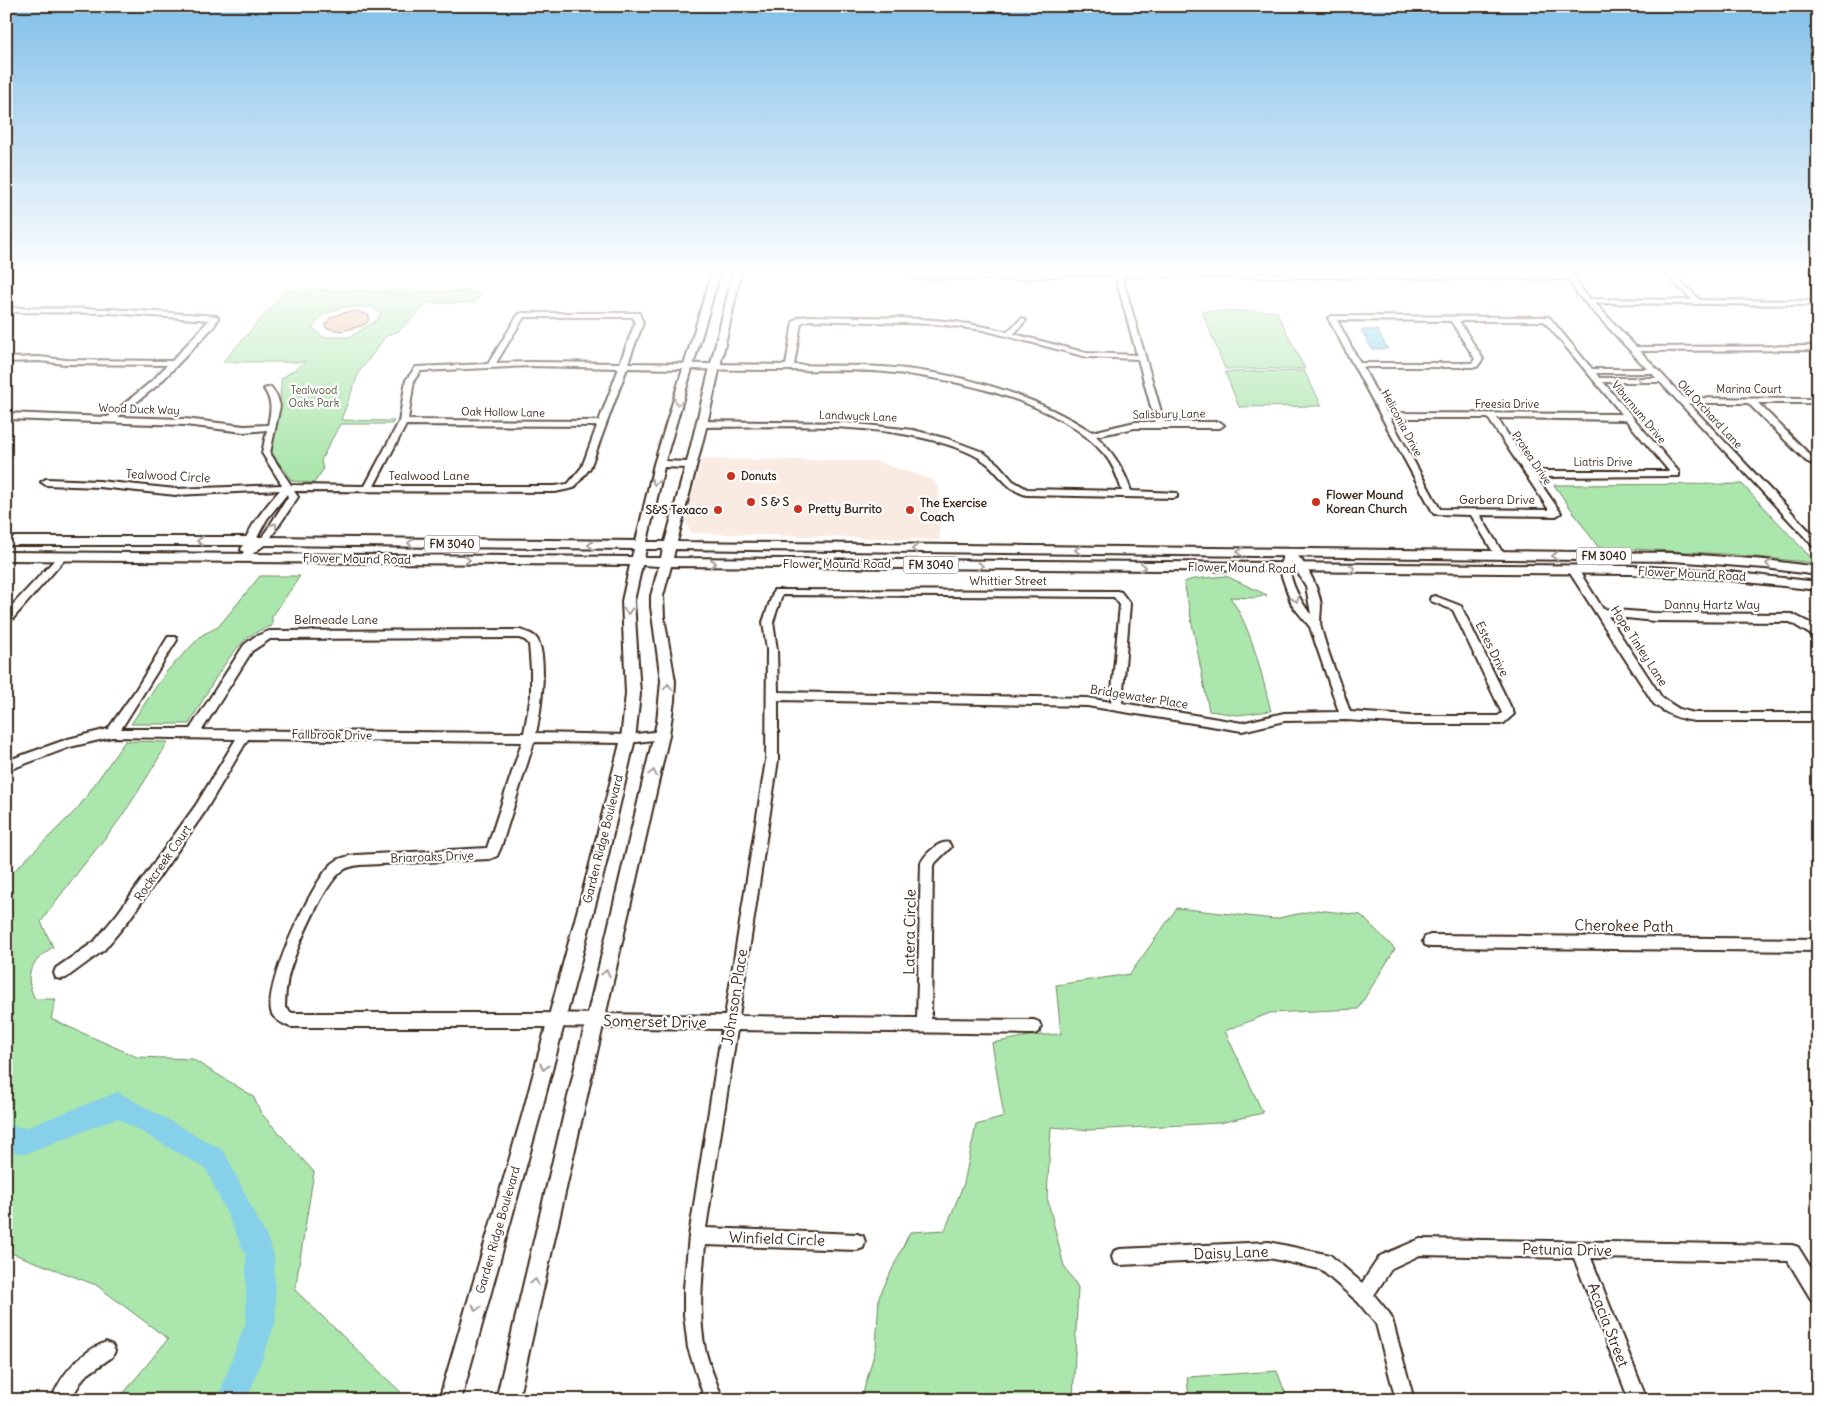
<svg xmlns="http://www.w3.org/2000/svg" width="1824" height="1406" viewBox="0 0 1824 1406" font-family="Delius,sans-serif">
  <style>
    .built { fill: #faebe2 }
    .green { fill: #abe6ac; stroke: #738865; fill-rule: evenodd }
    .water { fill: #87d0e9; stroke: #698e98 }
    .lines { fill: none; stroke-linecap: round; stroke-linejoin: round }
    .river { fill: #87d0e9; fill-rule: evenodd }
    .building { fill: #edbc9e; stroke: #3b2a1e }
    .minor-casing { stroke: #3b2a1e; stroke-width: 4 }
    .major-casing { stroke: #3b2a1e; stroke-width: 4 }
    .minor { fill: #fff; fill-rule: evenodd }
    .major { fill: #fff; fill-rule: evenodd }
    .oneway { stroke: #a79f9a }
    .poi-dot { fill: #c8321e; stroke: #fff; stroke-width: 2 }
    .labels { text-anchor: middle; stroke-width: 4.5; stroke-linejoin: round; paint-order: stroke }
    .far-street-label { font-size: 11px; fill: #3b2a1e; stroke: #fff }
    .far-park-label { font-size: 11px; fill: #575942; stroke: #fff }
    .far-poi-label { font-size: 11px; font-weight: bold; fill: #3b2a1e; stroke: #fff; text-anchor: start }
    .shield { fill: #fff; stroke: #766a62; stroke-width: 1 }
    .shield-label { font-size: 11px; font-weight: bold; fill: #3b2a1e }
    .street-label { font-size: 12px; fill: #3b2a1e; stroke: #fff }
    .poi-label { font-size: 12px; font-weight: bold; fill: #3b2a1e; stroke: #fff; text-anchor: start }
    .near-street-label { font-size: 15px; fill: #3b2a1e; stroke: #fff }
  </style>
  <rect width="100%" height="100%" fill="#fff"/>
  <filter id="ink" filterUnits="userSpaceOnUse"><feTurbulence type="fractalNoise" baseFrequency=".02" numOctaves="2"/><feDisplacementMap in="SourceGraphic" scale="10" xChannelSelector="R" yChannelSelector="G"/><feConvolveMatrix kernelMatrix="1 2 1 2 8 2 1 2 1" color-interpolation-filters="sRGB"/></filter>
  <g filter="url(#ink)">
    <path class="built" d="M702,459l173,2 56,18 8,8 1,53 -249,-7 -6,-13z"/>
    <g class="green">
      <path d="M286,290l196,2 -7,11h-47l-29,28 -13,5 -20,27 -7,9 -18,48 53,1 -2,3h-52l-19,36 2,10 -9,13 -22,-2c-5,-10 -17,-20 -20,-29 -4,-13 6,-40 9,-54 -2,-7 1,-12 0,-19l24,-17h-82zM345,307h26l10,6 -4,7 -27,17h-27l-10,-9 9,-13z"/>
      <path d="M1202,311h74l29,58h-80z"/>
      <path d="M1304,371l18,35 -83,1 -14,-35z"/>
      <path d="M1742,484l74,79 -90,-9 -128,-7 -44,-62z"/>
      <path d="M260,576h40l-28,41v9c-10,3 -20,7 -27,14 -24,23 -39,56 -56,84h-58l35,-52 36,-37 16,-8z"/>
      <path d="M1226,576l41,19 -12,3 -25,-1c23,34 31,76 41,114l-33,4 -29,-4 -25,-129 9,-3z"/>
      <path d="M125,741l43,1c-17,29 -34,58 -54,85 -25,31 -50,62 -73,95l12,25c-21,15 -31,26 -18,52h21l-5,20 86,38 55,2 61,37 8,17 53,59 -19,118 114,110h-291l50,-61 -72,-54 -90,-34v-372l72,-71z"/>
      <path d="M1177,908l97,11 43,-9 44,5 34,34 -37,60 -88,4 -45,18 38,82 -43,10 -130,7 -39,-3 -4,70 17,69 14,21 -5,113h-212l15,-53 3,-50 31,-65 35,-2 19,-47 12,-58 28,-8 -12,-74 37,-7 32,-2 -5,-49 74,-11z"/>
      <path d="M1277,1371l11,29h-99l-2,-23z"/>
    </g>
    <path class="water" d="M1361,330h16l11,19h-16z"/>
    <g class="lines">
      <path class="river" d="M118,1092l106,59 46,93 4,10 2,67 -29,79h-30l29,-79v-66l-40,-86 -89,-51 -92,36 -19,-3v-26l19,3z"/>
    </g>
    <path class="building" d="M355,311l14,4 -1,7 -4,3 -21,6 -17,-3 -1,-3 5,-7 12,-5z"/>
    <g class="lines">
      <g class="minor-casing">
        <g id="minor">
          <path d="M910,273l113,2 22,-2 522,2 -1,-2h6l12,19 6,7 102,1 -27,-27h7l28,27 118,1v4l-223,-2 41,44 182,-1v4l-178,1 44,47 134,1v4h-60l54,54 6,3v7l-12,-6 -58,-58h-60l130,137v9l-3,-1 -155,-166h-57l76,90v4l-143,1 25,36 -5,3 -76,-1 24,40 -5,3 -3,-1 -25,-42 -37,-1 -106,-196 4,-2 214,1h3l43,52h55l-69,-74 -9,-16 -447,-3 42,146h56l4,3 -4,3h-85l-39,8c17,16 28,33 35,55l46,2v4l-3,1 -148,-3c-17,-5 -23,-16 -35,-28 -9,-9 -21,-14 -33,-19 -79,-28 -172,-21 -256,-21l-4,-3 4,-3 145,2 66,7 35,9 35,13 15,12 15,17 14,8 95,2c-4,-13 -9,-27 -18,-37 -44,-53 -153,-77 -219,-82 -31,-3 -64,-1 -95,-2 -54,0 -109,-1 -163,-2l-37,100 -16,20 -19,4 -261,-1 4,6 -31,46 -24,18 -5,-3 6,-6 -3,-2c8,-23 23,-42 39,-60l-104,5 -77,-8 -53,-2 -5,-3 5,-3 53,2 77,8 106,-4 -20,-32 5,-23 -23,2 -59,-7 -179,-6v-6l102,4 45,-37 14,-15 -101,-1 -27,-3 -33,1v-4l33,-1 27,3 106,1 37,-41 -99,-7 -104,-1v-4l104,1 107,7 1,2 -3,7 -56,59 -41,33 67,2 59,7 24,-1c3,-15 5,-23 -4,-36l7,-2 6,9 3,10 -10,47 21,32 74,1 34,-64 7,-42 10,-13 72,-3 30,-49 4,-2h117l4,10 -15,40 158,2 7,-43 6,-5 10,-1c66,2 134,-1 198,16l15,-14 4,2 -12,14 73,19 50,2 -22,-80h-51l-41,4 -105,-1zM524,317h109l2,6 -15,40 -90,-1 -34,1zM809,320l127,4 47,6 104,27 51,2 17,63h-20l-43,10c-61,-39 -137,-61 -210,-65 -29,-2 -58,-1 -88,-2l7,-42zM1337,320l114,1 24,38 -3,4h-112zM1459,321h85l78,93 -235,-1 -24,-46h114l6,-8zM530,366l89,2 -20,53 -191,-1 6,-40 7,-9zM1596,373h56l4,5h-57zM1390,418h98l61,92 -109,-1zM1497,418l129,2 43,51h-137zM406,425l191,1 -15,41 -14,17 -13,2h-181zM287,494l1,3 -27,42 -8,6 14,-26z"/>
          <path d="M1289,550c15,5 30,40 32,55 0,8 -2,16 0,23 7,28 20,56 29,84l60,4h88l4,-3 -49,-103 -22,-9 -1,-2 1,-2 4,-1 26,10 53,108 -10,9 -4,1h-90l-64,-4 -62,1 -42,10 -155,-25 -309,-6v60l-39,256 178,2 4,-155c4,-9 19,-23 28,-20l2,4 -18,18 -2,154 103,1 5,2 2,5 -2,5 -5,2 -297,-4 -31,198 151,6 6,2 2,6 -2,6 -6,2 -152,-5c-3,34 -7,70 0,104 4,17 12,34 18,51h-18l-17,-52 -4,-33v-27l5,-52 33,-207 -182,-2h-250c-6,-3 -15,-7 -18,-13 -11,-24 40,-133 60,-150 6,-6 16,-8 24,-9l131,-7 35,-106 -274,-3 -44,74 -76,108 -24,29 -38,28 -5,1 -5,-1 -2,-5 2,-5 38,-26 24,-29 78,-108 40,-66 -124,-2 -42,10 -64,24v-10l62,-22 40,-10 27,-38 33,-54h8l1,3 -56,89h69l54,-84 10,-8 15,-6 251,-1c8,3 16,4 19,13 8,20 2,69 -3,90l92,2 34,-4 4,1 2,3 -2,3 -4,1 -34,4 -94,-1 -33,105 -4,9 -7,3 -130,6c-7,1 -13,2 -18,6 -19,14 -48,83 -54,106 -2,10 -3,20 -3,31l7,5h248l185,3 41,-256 1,-110 -4,-28 11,-32 343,1 4,1 9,12 -8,99 120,20 42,-10 55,-1 -29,-85 -18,-22 -13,-37 5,-15zM1291,562l15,24 5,28c-10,-11 -25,-38 -20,-52zM782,595l332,2 6,8 -9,97 -24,-4 -309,-6 -1,-42 -4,-28zM519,638l6,2 4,4 2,25v26l-7,38 -322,-3 50,-79 18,-12z"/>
          <path d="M62,554l5,3 -2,2 -55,63 -4,1v-11l53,-57z"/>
          <path d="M1573,567l4,1 26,41 51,4 138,1 24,12 2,2v11l-28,-17 -136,-1 -46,-5 54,82 17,11 15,4h124v8h-124c-15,-2 -28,-7 -40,-17l-86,-134z"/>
          <path d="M1430,935l388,4v12l-388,-4 -5,-2 -2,-4 2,-4z"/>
          <path d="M1420,1239l372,6 6,2 20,32v24l-6,-2 -24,-40 -197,-3 56,142h-18l-55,-142 -154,-3 -28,13 -18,27 15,18 3,6 22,81h-18l-20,-76 -18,-22 -38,-33 -51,-11 -149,7 -6,-2 -2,-6 2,-6 6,-2 149,-7 61,13 32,28 18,-27z"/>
          <path d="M106,1342l6,3 3,6 -3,6 -28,20 -14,23h-19c11,-27 28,-47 55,-58z"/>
        </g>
      </g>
      <g class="major-casing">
        <path id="major" d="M712,273h8l-55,188 22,1 46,-189h8l-34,151 -30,118 996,11 92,7 53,7v8l-53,-7 -92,-7 -998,-12 -2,9 958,8 89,5 98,11v8l-98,-11 -89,-5 -960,-8 -8,30 1,21 11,64 -1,20 -5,34 -151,665h-22l161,-678 4,-41 -10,-74v-11l8,-30 -17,-1 -8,36 6,93 -5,45 -29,125 -66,252 -79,284h-22l83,-284 68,-252 31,-125 5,-45 -4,-93 8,-36 -624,-5v-8l626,5 2,-8 -370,-4h-258v-8h258l372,4 18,-77zM664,467l21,1 -20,74h-18zM646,549h17l-2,9h-17z"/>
      </g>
      <use href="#minor" class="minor"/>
      <use href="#major" class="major"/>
    </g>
    <defs><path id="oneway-chevron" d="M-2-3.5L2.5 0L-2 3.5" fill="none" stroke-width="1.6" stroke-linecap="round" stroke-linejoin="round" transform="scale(1.25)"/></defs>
    <g class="oneway">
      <use href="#oneway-chevron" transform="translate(1637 380)"/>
      <use href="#oneway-chevron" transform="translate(678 402) rotate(107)"/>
      <use href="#oneway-chevron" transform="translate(655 482) rotate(103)"/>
      <use href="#oneway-chevron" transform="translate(274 526) rotate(-55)"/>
      <use href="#oneway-chevron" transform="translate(200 541) rotate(-180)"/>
      <use href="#oneway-chevron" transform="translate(411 543) rotate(-179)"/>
      <use href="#oneway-chevron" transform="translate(591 545) rotate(-179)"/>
      <use href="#oneway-chevron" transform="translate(915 549) rotate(-179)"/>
      <use href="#oneway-chevron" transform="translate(1078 550) rotate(-179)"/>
      <use href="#oneway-chevron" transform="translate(1240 552) rotate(-179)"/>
      <use href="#oneway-chevron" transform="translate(1555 556) rotate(-179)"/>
      <use href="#oneway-chevron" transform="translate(467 560) rotate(1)"/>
      <use href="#oneway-chevron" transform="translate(713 563)"/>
      <use href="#oneway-chevron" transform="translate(1769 564) rotate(-173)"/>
      <use href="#oneway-chevron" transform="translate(980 566) rotate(1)"/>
      <use href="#oneway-chevron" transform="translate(1143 567) rotate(1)"/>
      <use href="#oneway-chevron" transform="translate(1352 569)"/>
      <use href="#oneway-chevron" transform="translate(1296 599) rotate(68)"/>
      <use href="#oneway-chevron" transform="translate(628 611) rotate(89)"/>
      <use href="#oneway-chevron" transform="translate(668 687) rotate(-90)"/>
      <use href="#oneway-chevron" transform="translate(653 773) rotate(-77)"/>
      <use href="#oneway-chevron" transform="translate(606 973) rotate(-77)"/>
      <use href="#oneway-chevron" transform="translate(544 1067) rotate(104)"/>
      <use href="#oneway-chevron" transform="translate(535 1282) rotate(-77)"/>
      <use href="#oneway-chevron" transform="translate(476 1308) rotate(106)"/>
    </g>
  </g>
  <linearGradient id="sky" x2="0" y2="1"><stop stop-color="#81bfe8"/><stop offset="0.58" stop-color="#fff"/><stop offset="1" stop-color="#fff" stop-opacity="0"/></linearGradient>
  <rect width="1824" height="470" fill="url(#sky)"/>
  <g class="poi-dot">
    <circle cx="731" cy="476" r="5"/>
    <circle cx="751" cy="502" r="5"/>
    <circle cx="1316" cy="502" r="5"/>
    <circle cx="798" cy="509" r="5"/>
    <circle cx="718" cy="510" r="5"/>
    <circle cx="910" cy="510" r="5"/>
  </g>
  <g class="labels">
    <g class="far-street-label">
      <text x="1749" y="393">Marina Court</text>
      <text x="1507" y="408">Freesia Drive</text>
      <text transform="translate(139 409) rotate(2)" y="4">Wood Duck Way</text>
      <text transform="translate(503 412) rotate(1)" y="4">Oak Hollow Lane</text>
      <text transform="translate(1639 412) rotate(50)" y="4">Viburnum Drive</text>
      <text transform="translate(1169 414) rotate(-1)" y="4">Salisbury Lane</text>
      <text transform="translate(1710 414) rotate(47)" y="4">Old Orchard Lane</text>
      <text transform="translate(858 416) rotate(2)" y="4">Landwyck Lane</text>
      <text transform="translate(1402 423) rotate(62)" y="4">Heliconia Drive</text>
      <text transform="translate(1532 458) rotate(56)" y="4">Protea Drive</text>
      <text x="1603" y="466">Liatris Drive</text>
    </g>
    <g class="far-park-label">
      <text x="314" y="394">Tealwood<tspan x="314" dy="13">Oaks Park</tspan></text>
    </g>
    <g class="far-poi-label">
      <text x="741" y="480">Donuts</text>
    </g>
    <g class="shield">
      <rect x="424.5" y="535.5" width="55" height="17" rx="4"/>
      <rect x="1576.5" y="547.5" width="55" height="17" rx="4"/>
      <rect x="903.5" y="556.5" width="55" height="17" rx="4"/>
    </g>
    <g class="shield-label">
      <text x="452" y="548">FM 3040</text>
      <text x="1604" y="560">FM 3040</text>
      <text x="931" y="569">FM 3040</text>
    </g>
    <g class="street-label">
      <text transform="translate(168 476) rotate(3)" y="4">Tealwood Circle</text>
      <text x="429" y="480">Tealwood Lane</text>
      <text x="1497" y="504">Gerbera Drive</text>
      <text transform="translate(357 559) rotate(1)" y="4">Flower Mound Road</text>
      <text x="837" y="568">Flower Mound Road</text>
      <text transform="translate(1242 568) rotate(1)" y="4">Flower Mound Road</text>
      <text transform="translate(1692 574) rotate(3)" y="4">Flower Mound Road</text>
      <text x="1008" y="585">Whittier Street</text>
      <text x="1712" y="609">Danny Hartz Way</text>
      <text x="336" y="624">Belmeade Lane</text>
      <text transform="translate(1639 646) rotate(57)" y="4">Hope Tinley Lane</text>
      <text transform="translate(1492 649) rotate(64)" y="4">Estes Drive</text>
      <text transform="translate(1139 697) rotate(9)" y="4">Bridgewater Place</text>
      <text transform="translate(332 735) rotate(1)" y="4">Fallbrook Drive</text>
      <text transform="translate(603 839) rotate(-76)" y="4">Garden Ridge Boulevard</text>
      <text transform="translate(432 857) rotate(-2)" y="4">Briaroaks Drive</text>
      <text transform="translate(163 863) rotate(-55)" y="4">Rockcreek Court</text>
      <text transform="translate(498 1230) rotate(-74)" y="4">Garden Ridge Boulevard</text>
    </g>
    <g class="poi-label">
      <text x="1326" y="499">Flower Mound<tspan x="1326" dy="14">Korean Church</tspan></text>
      <text x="761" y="506">S &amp; S</text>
      <text x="920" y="507">The Exercise<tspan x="920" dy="14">Coach</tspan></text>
      <text x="808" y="513">Pretty Burrito</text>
      <text x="708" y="514" text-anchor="end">S&amp;S Texaco</text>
    </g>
    <g class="near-street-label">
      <text transform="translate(1624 926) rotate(1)" y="5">Cherokee Path</text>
      <text transform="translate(910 932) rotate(-89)" y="5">Latera Circle</text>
      <text transform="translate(735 997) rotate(-81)" y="5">Johnson Place</text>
      <text transform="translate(655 1022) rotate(1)" y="5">Somerset Drive</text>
      <text transform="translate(777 1239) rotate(2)" y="5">Winfield Circle</text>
      <text transform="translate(1567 1250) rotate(1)" y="5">Petunia Drive</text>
      <text transform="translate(1231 1253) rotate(-2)" y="5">Daisy Lane</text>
      <text transform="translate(1608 1325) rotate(69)" y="5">Acacia Street</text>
    </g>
  </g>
  <rect width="1824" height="1406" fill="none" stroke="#fff" stroke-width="25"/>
  <rect x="12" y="12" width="1799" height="1381" fill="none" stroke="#3b2a1e" stroke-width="2" filter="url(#ink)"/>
</svg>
